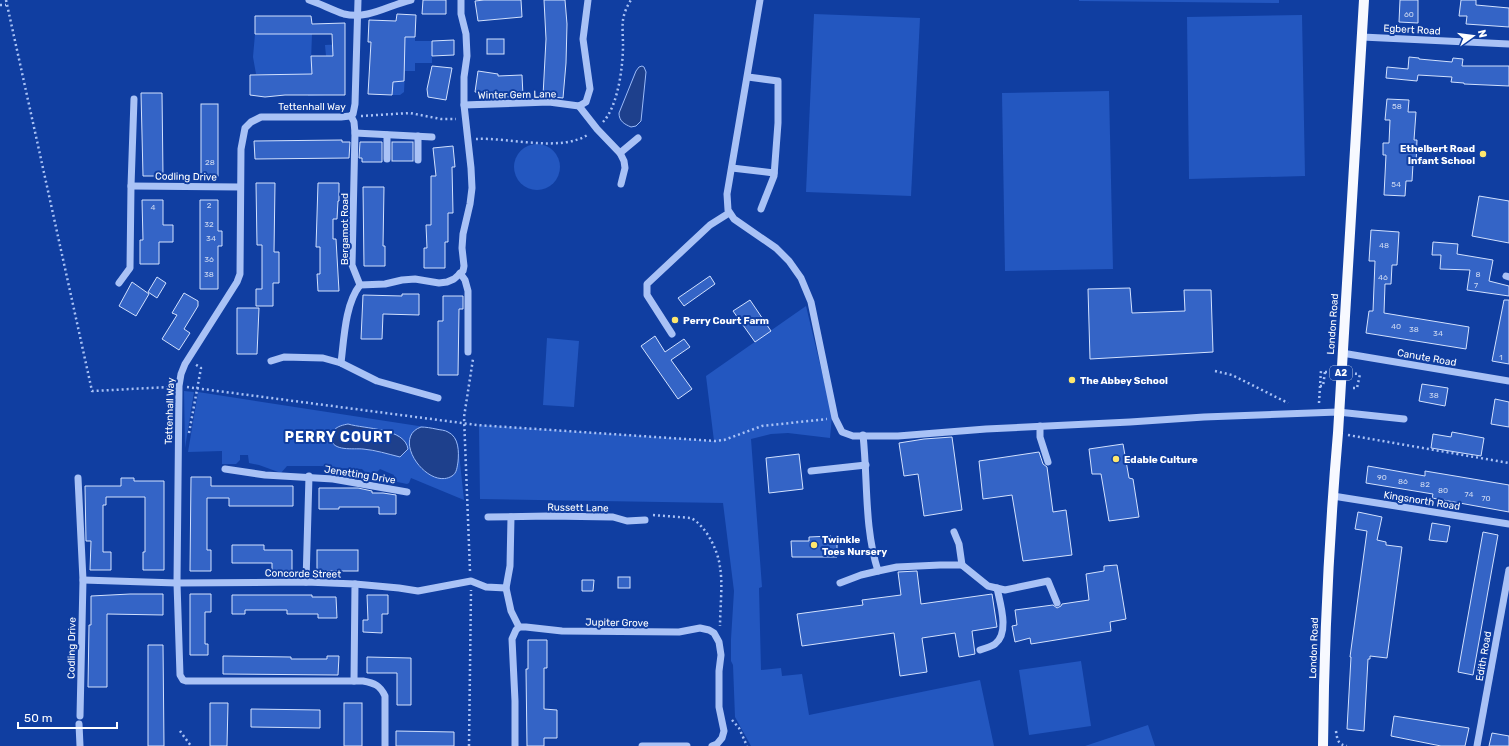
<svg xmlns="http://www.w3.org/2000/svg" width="1509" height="746" viewBox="0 0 1509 746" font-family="Rubik,sans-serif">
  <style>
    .green { fill: #2357c0; fill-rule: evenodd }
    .water { fill: #1e408c; stroke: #9bbbf9 }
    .building { fill: #3464c6; stroke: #d2e1fe }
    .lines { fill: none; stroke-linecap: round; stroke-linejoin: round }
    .path { stroke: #a9c2f6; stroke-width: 2.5; stroke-dasharray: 2 3; stroke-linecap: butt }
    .minor { stroke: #a9c2f6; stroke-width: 7 }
    .major { stroke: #f7f9ff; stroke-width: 10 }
    .path-bridge { stroke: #a9c2f6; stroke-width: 2.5; stroke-dasharray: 2 3; stroke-linecap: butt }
    .poi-dot { fill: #ffe76d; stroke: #103ea1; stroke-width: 1.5 }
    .labels { text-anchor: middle; stroke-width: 4; stroke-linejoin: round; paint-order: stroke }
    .number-label { font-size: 8px; fill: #ccd8f1 }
    .shield { fill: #103ea1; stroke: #b7c5e3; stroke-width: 1 }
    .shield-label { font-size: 9px; font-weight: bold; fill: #fff }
    .street-label { font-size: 10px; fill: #fff; stroke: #103ea1 }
    .poi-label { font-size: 10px; font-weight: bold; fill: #fff; stroke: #103ea1; text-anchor: start }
    .district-label { font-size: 14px; font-weight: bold; letter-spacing: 1px; fill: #fff; stroke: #103ea1 }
  </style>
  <rect width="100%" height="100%" fill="#103ea1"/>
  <g class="green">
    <path d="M1079,0h200v3l-200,-2z"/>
    <path d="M814,14l106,4 -9,178 -105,-4z"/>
    <path d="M1302,15l3,161 -116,3 -2,-162z"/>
    <path d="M255,34h57l-1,27h15v34l-18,1v-21l-52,-1 -3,-17z"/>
    <path d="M403,37h12v4h17v22h-17v8h-10l-1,21 -4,3h-8l1,-10 -10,-12z"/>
    <path d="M345,44v12h-19l-1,-11z"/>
    <path d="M1109,91l4,178 -108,2 -3,-178z"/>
    <circle cx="537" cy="167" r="23"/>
    <path d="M806,306l25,104 1,6 -2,22 -42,-5 -17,1 -20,5 11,148 -3,1 2,82 20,-2 1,8 20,-2 7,41 171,-35 14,66h-243l-16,-29 -2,-52 -2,-4v-22l3,-48 -11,-88 -243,-4 -1,-74 235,16 -8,-65z"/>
    <path d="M547,338l32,3 -5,66 -31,-2z"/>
    <path d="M184,391l10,1 -9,56z"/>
    <path d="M198,392l227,35 -8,2 -6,6 13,36 15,7 20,-20 -1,-14 6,56 -53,-22 -2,5 -2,1 -14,-3 1,-6 -14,-6 -4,4 -9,1 -5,-5 -36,-1 -3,-2h-36l-6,7 -22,-8 -10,-2 -1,-8h-8v5l-4,4h-14v-13l-34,1zM348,424l34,7 6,23 -24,-5 -22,-1 -11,-11c3,-9 9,-10 17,-13z"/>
    <path d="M1081,661l10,65 -62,9 -10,-65z"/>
    <path d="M1148,725l7,21h-70z"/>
  </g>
  <g class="water">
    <path d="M642,66l2,1 2,5 -5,49 -5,5 -5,1c-7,-3 -12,-6 -12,-14l17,-42 3,-4z"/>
    <path d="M348,424c17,5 57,4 60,25l-8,8c-12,-3 -25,-7 -37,-8 -9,-1 -31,3 -32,-11 0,-3 1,-6 3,-8 4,-4 9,-5 14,-6z"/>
    <path d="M421,427c5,0 10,1 15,2 4,1 9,1 12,3 11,5 11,20 10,30 -1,5 -1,11 -6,14 -24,15 -62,-38 -31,-49z"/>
  </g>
  <g class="building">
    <path d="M423,0h23v14h-24z"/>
    <path d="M484,0h37l1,17 -44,4 -3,-20z"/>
    <path d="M544,0h21l2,24 -1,39 -3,35 -20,-2 3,-57z"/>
    <path d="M1400,0h18v23l-19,-1z"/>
    <path d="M1461,0h15v5l33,3v19l-43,-3 1,-8h-8z"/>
    <path d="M397,14l19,1 -1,22h-10l-1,44 -11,1 -1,13 -24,-1 3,-52h-3l1,-22 27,1z"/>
    <path d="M255,16h56l1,8 33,-1v72h-60l-20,2 -15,-2v-20l62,-1 -1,-18h22l-1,-22h-77z"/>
    <rect x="487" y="39" width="17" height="15"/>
    <path d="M454,40v15l-22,1v-15z"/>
    <path d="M1409,57l10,1v1l33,3 1,-4 10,1 -1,7h47v20l-45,-2v-1l-13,-1 1,-5 -34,-2 -1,6 -31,-3 1,-11 21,2z"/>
    <path d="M432,66l20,2 -6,32 -18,-3 -1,-8z"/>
    <path d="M478,71l20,3v2l24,-1 1,21 -17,1v-2l-31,-3z"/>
    <path d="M141,93h21l1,83h-20z"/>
    <path d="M1387,99l22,1 -1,12h8l-2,28h3l-1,24h-3l-1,17h-6l-1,15 -21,-1 2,-40h-3v-12h6l1,-23h-5z"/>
    <rect x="201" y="104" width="17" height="72"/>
    <path d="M342,140v2h8l-1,16 -94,1 -1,-18z"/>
    <path d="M360,142h22v20h-20v-4h-3z"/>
    <rect x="392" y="142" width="21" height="19"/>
    <path d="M453,146l2,21h-3l1,46h-5v29h-3v26h-21v-20h3l-1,-23h5v-49h5l-3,-28z"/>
    <path d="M256,183h19l-1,69h5v31h-6v23h-17v-17h6v-44h-5z"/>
    <path d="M318,183h21v18h-1l-1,18h-4v20h3l3,52h-21l-1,-17h3v-27h-4z"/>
    <path d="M363,187h21l-1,59h2v20h-21z"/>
    <path d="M1479,196l30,5v42l-37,-7z"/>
    <path d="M142,200h21v25h10v17h-14v22h-19v-24h3z"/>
    <path d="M200,200h18v31h4v15h-4v43h-18z"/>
    <path d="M1371,230l28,2 -2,33h-5l-1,19h-6l-1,29 85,14 -3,22 -100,-16 3,-22h4l2,-50h-6z"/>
    <path d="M1433,242l25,2 -1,10 36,6 -4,21 20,5v10l-42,-6 3,-20 -30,-1 1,-14h-9z"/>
    <path d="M710,276l5,8 -31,22 -6,-8z"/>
    <path d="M157,277l9,6 -9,15 -9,-6z"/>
    <path d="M132,282l17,12 -13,22 -17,-10z"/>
    <path d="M1130,288l2,25 53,-2 -1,-21h27l2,62 -123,7 -2,-70z"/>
    <path d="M184,293l14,8v5l-14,23 6,4 -11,17 -17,-11 15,-24 -5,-2z"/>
    <path d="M402,294h17v21l-36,-1 -1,25h-21l2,-44 39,1z"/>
    <path d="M443,296h20v13h-4l-1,66h-20v-54h5z"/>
    <path d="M750,300l21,31 -16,11 -22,-31z"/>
    <path d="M1504,300h5v64l-17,-3z"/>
    <path d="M237,308h22l-2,46h-20z"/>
    <path d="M655,336l10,16 19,-13 6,8 -19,13 21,29 -14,10 -37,-53z"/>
    <path d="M1422,384l26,4 -3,18 -26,-5z"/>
    <path d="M1495,399l14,3v25l-18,-3z"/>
    <path d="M1452,432l32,6 -3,18 -50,-8 2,-14 18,3z"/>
    <path d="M952,437l10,73 -38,6 -6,-42 -14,2 -5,-33 25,-4z"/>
    <path d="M1123,444l6,34 4,1 6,38 -30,4 -8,-47h-9l-3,-25z"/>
    <path d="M1039,452l4,12 4,3 6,45 13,-2 6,45 -49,6 -11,-66 -29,4 -4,-38z"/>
    <path d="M799,454l4,35 -34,4 -3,-35z"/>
    <path d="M1368,466l57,10v-5l84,14v27l-77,-14 1,-4 -67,-11z"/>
    <path d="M191,477h20v9h82v20h-64v-8h-22v52h4v21h-21z"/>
    <path d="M121,478h13v3h30v89h-21v-18h2v-55h-39v8h-3v47h8v18h-21l1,-29h-5l-1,-55h36z"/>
    <path d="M319,488h39l14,3v2h11l13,2v19h-17v-7h-40v2h-20z"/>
    <path d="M1358,512l24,5 -5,23 9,2v3l16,2 -15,111 -17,-2v3h-2l-4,72 -17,-2 4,-72h-1l17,-126 -12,-2z"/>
    <path d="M1432,523l18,3 -3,16 -18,-2z"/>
    <path d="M1483,532l15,3 -25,140 -15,-3z"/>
    <path d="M831,536v6h6v15h-45l-1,-16h18v-4z"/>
    <path d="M232,545h32v5h28v21h-20v-8h-40z"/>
    <rect x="317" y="550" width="41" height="21"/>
    <path d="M1117,565l9,54 -16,3 1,9 -80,13 -1,-6 -15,4 -3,-16 5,-1 -2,-15 38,-5 4,3 4,-2 1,-2 27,-4 -3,-26 18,-3v-5z"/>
    <path d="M917,571l4,33 71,-10 5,33 -25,4 3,23 -16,3 -4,-24 -33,5 5,34 -27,4 -6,-43 -92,13 -5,-32 66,-9 -1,-5 39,-5 -3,-23z"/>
    <rect x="618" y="577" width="12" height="11"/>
    <path d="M582,580h12l-1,11h-11z"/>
    <path d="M130,594h33v21l-56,-1v73h-19l1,-62h2v-29z"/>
    <path d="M190,594h21v18h-6v32h3v11h-18z"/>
    <path d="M232,595h80v2h24l1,21h-19v-4h-31v-4h-42v4h-13z"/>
    <path d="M367,595h21v19h-6v19l-19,-1v-12h5z"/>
    <path d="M528,640h19v28h-3v41l13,1v28h-13v8h-17l-1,-77h2z"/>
    <path d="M148,645h15l1,101h-16z"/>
    <path d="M223,656l68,1v2h36v-3h12l-1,19 -115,-1z"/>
    <path d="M367,657l44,1v47h-14v-32h-30z"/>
    <path d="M210,703h18l-1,43h-17z"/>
    <rect x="344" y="703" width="18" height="43"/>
    <path d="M251,709l69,1v18l-69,-1z"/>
    <path d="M1394,716l75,12 -4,18h-24l-50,-10z"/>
    <path d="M396,731l58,1v14h-58z"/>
    <path d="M1492,733l17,3v10h-20z"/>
  </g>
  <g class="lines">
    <g class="path">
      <path d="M6,0l86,391 78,-4"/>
      <path d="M0,5h6"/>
      <path d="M361,116l49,-3 31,6h15"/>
      <path d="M603,122c15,-16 20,-55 20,-77 0,-8 -1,-17 0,-25 1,-7 4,-14 8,-20"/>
      <path d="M476,139c33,-2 85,14 113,-5"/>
      <path d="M1215,371l17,4 56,28"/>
      <path d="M1320,386h3l2,-14"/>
      <path d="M187,387l290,38 238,16 9,-1 38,-14 65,-7"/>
      <path d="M1353,388h4l3,-14"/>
      <path d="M1319,403l2,-33"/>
      <path d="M189,433l12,-65 -6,-4"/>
      <path d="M1348,435l161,28"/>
      <path d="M653,515l38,3c15,8 27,32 29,49 3,17 0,42 0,59"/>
      <path d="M470,571l-6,-154 9,-58"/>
      <path d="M732,720l7,8 8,18"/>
      <path d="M180,731l11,15"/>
      <path d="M1336,731c1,8 2,14 11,15"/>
      <path d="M469,746l2,-156"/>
    </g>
    <g class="minor">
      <path d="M309,0c12,4 23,10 35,14 24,6 45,-9 67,-14"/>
      <path d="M358,0l-3,104 -2,10 -3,2 -9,1h-80l-10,5 -6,6 -4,21 -1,125 -3,8 -52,82 -4,10 -2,12 -2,197 3,92 3,5 3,1h177c11,2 17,4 22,15v50"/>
      <path d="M760,0l-33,194 1,16 6,9 42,29 13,13 12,17 10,24 24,116 7,14 11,4h45l88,-7 144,-7 74,-5 134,-5 66,7"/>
      <path d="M1362,37l147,7"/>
      <path d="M748,77l30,4v42l-4,53 -13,33"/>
      <path d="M464,105l85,-3 30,4 7,-4 4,-13 -7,-50 5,-39"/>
      <path d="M579,106l18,23 23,24 4,8 1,7 -4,16"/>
      <path d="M355,133l77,4"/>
      <path d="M418,136v24"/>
      <path d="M620,153l18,-15"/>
      <path d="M387,159v-24"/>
      <path d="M732,168l42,5"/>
      <path d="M131,186l109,1"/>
      <path d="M460,273l5,7 3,11v61"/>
      <path d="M1506,276l3,1"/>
      <path d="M119,283l11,-15 1,-82 3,-87"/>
      <path d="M360,285l25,-1 17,-4 13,-1 24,4 8,-1 7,-3 9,-8 1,-5 -2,-18 1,-14 7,-30 2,-16 -1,-20 -7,-63v-28l3,-21 -1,-22 -5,-20v-14"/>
      <path d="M672,334l-25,-39v-11l63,-59 19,-12"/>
      <path d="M1342,353l167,28"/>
      <path d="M271,361l13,-4 39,1 18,5 36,18 61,17"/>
      <path d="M341,363c3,-24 4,-59 19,-78l-8,-20 3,-132 -1,-11 -3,-6"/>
      <path d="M1040,426v11l8,25"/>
      <path d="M863,435c5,46 1,92 15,136l19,-4 43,-2h22l26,21 17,4 43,-9 9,22"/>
      <path d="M225,469l40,6 68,4 74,13"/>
      <path d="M811,471l55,-6"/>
      <path d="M78,478l5,102 -3,136"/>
      <path d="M1333,496l176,28"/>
      <path d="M488,517l61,-1 64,1 14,4 18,-1"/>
      <path d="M511,517l-1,49 -4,22 5,23 8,16"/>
      <path d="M954,532l5,12 3,21"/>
      <path d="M83,580l94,3 129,-1 49,2 -1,97"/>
      <path d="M306,582l3,-106"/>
      <path d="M840,583l21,-8 17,-4"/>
      <path d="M355,584l44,4 19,3 53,-10 15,6 20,1"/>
      <path d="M980,650c5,-2 11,-3 15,-6 15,-11 5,-41 2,-56"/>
      <path d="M79,724l1,22"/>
      <path d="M515,746v-45l-3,-62 4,-9 3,-3h7l36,4 117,1 21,-4 9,2 5,3 5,9 2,13 -2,16v36l5,24 -2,7 -5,6 -5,2"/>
      <path d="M642,746h45"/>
      <path d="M1477,746l32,-176"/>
    </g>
    <path class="major" d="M1323,746c1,-104 6,-209 15,-313l26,-433"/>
    <path class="path-bridge" d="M1325,372l35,2"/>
  </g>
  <g class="poi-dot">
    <circle cx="1483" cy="154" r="4"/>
    <circle cx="675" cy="320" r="4"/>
    <circle cx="1072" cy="380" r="4"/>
    <circle cx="1116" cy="459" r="4"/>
    <circle cx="814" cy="545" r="4"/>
  </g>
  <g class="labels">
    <g class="number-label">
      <text x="1409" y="17">60</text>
      <text x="1397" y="109">58</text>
      <text x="210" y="165">28</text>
      <text x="1396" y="187">54</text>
      <text x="209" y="208">2</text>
      <text x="153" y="210">4</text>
      <text x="209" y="227">32</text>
      <text x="211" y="241">34</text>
      <text x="1384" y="248">48</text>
      <text x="209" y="262">36</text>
      <text x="209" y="277">38</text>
      <text x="1478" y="277">8</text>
      <text x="1383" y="280">46</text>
      <text x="1476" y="288">7</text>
      <text x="1396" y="329">40</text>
      <text x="1414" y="332">38</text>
      <text x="1438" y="336">34</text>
      <text x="1501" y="360">1</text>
      <text x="1434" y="398">38</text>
      <text x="1382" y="480">90</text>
      <text x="1403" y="484">86</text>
      <text x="1425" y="487">82</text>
      <text x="1443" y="493">80</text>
      <text x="1469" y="497">74</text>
      <text x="1486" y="501">70</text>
    </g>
    <rect class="shield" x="1330" y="366" width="22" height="14" rx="3"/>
    <g class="shield-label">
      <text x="1341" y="376">A2</text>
    </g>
    <g class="street-label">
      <text transform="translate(1412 29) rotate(3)" y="4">Egbert Road</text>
      <text transform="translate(517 94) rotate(-1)" y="4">Winter Gem Lane</text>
      <text x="312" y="110">Tettenhall Way</text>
      <text transform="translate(186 176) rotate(1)" y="4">Codling Drive</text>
      <text transform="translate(344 229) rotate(-90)" y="4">Bergamot Road</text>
      <text transform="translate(1332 324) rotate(-86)" y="4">London Road</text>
      <text transform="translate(1427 357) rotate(10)" y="4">Canute Road</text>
      <text transform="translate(169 411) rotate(-88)" y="4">Tettenhall Way</text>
      <text transform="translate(360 474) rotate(9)" y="4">Jenetting Drive</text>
      <text transform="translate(1422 500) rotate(9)" y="4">Kingsnorth Road</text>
      <text transform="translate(578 507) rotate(1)" y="4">Russett Lane</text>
      <text transform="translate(303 573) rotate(1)" y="4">Concorde Street</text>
      <text transform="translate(617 622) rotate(1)" y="4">Jupiter Grove</text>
      <text transform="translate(71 648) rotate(-89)" y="4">Codling Drive</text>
      <text transform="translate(1313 648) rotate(-88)" y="4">London Road</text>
      <text transform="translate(1483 656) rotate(-80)" y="4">Edith Road</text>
    </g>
    <g class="poi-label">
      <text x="1475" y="152" text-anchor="end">Ethelbert Road<tspan x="1475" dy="12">Infant School</tspan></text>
      <text x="683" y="324">Perry Court Farm</text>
      <text x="1080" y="384">The Abbey School</text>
      <text x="1124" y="463">Edable Culture</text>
      <text x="822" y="543">Twinkle<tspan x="822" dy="12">Toes Nursery</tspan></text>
    </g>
    <g class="district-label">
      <text x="339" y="442">PERRY COURT</text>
    </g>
  </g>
  <g transform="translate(1473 36) rotate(76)" stroke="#103ea1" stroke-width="3" paint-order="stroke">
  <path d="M0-3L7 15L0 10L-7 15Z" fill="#ffffff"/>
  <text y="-6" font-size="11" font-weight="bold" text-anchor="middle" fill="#ffffff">N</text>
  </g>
  <path d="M18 722v6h99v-6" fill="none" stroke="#ffffff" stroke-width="2"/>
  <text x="24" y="722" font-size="12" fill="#ffffff" stroke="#103ea1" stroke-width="3" paint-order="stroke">50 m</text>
</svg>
